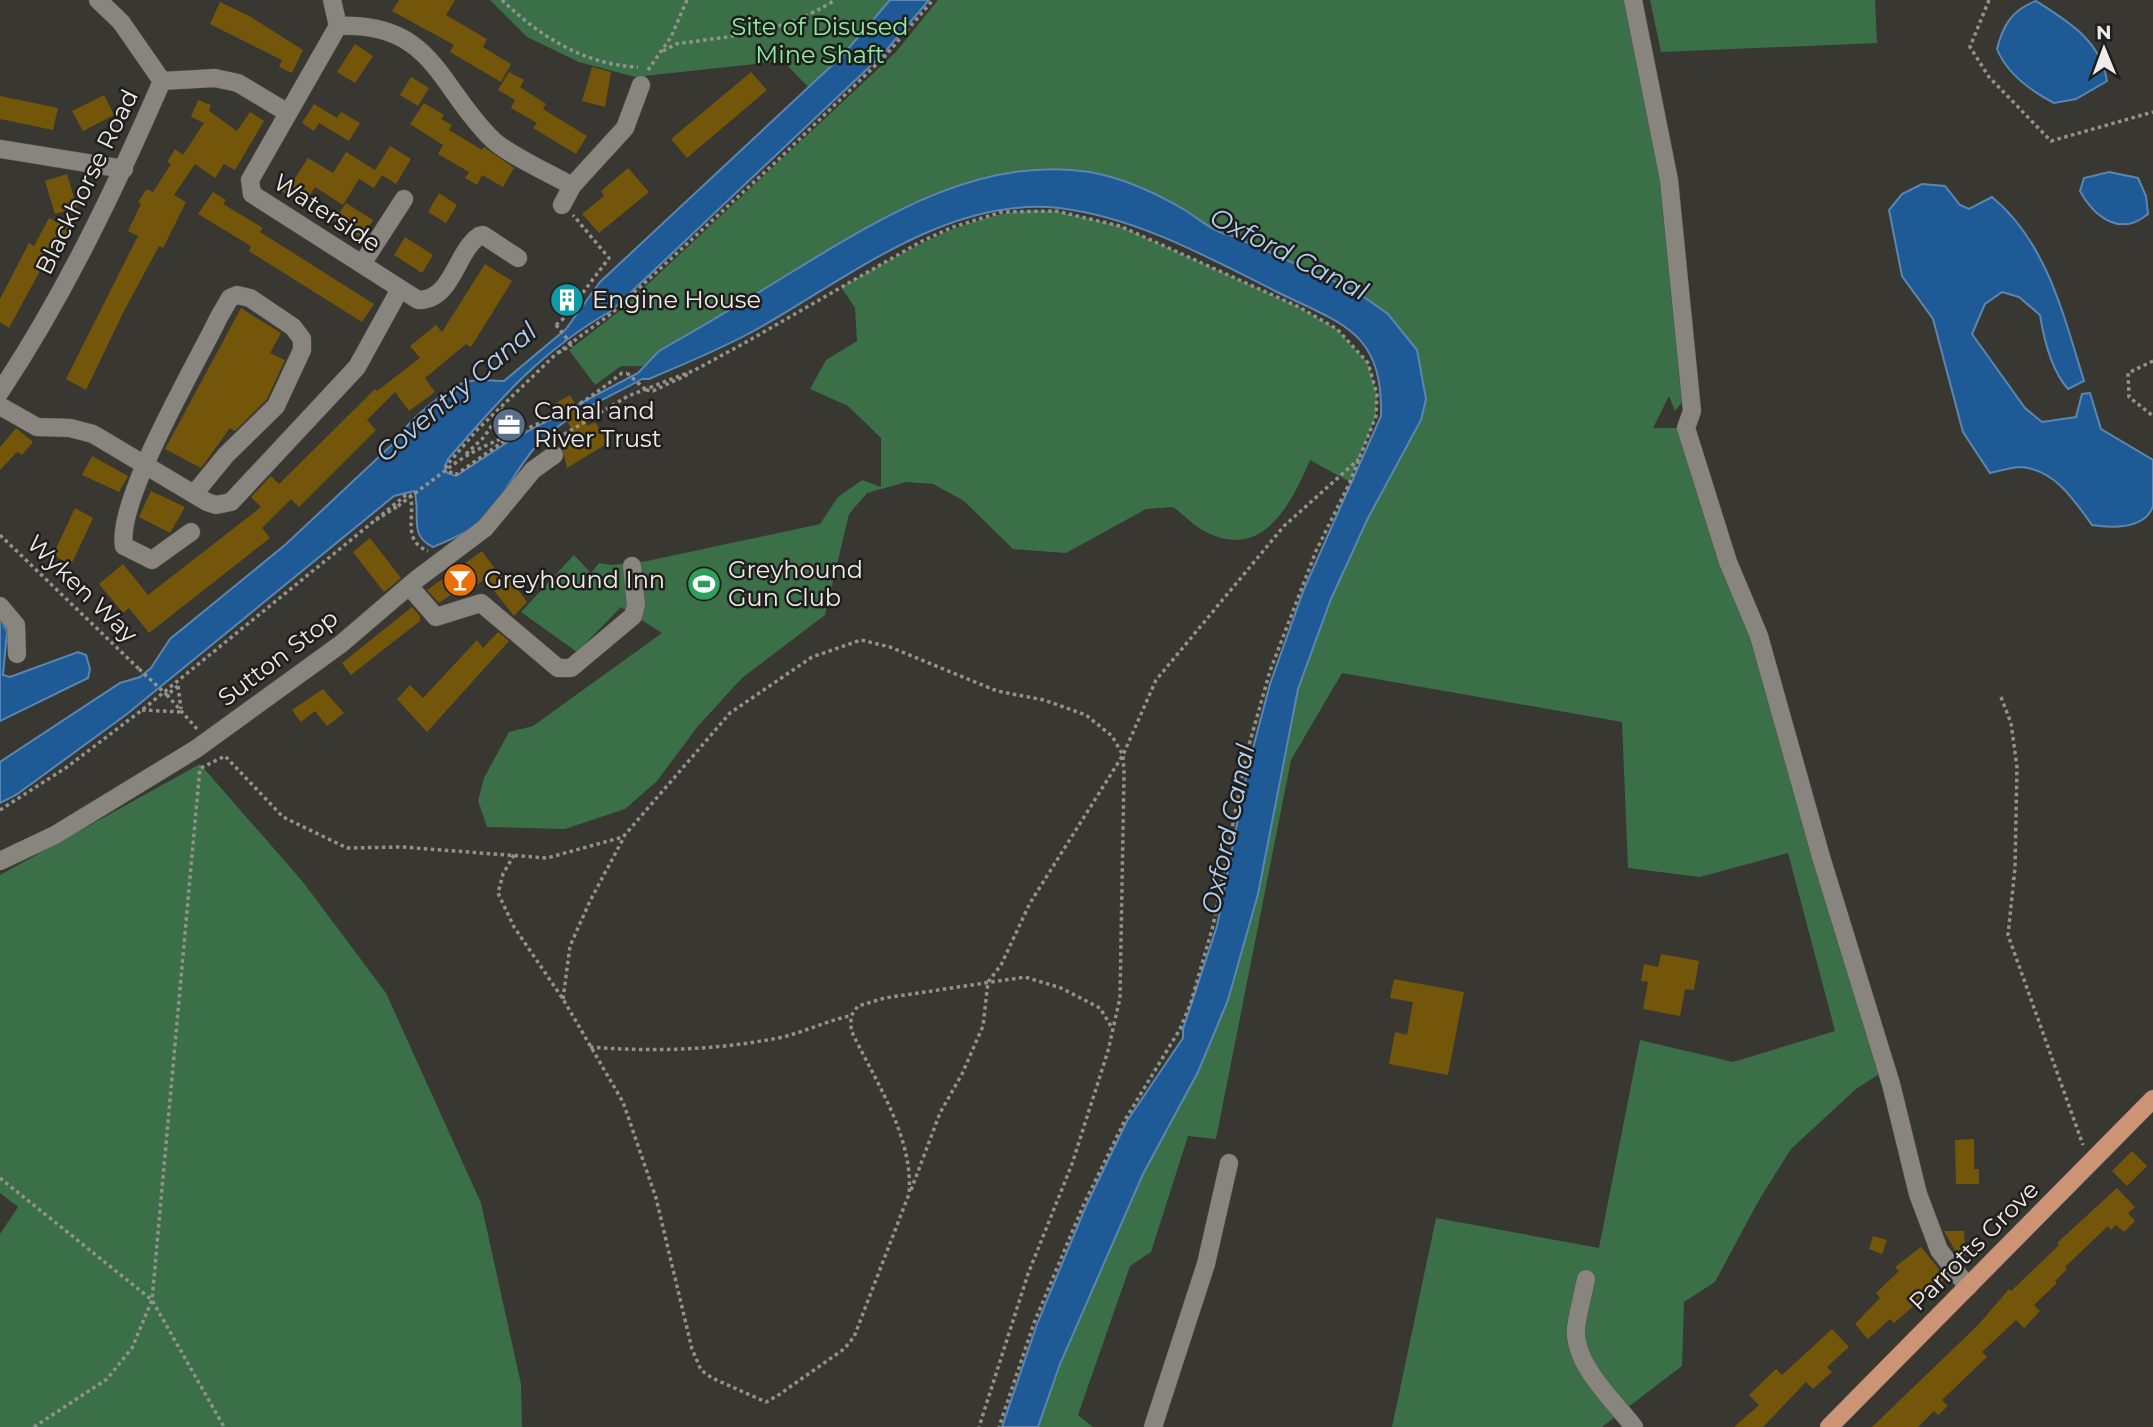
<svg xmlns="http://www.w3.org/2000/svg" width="2153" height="1427" viewBox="0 0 2153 1427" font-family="Montserrat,sans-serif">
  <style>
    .green { fill: #3a6f47 }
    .water { fill: #1d5a96; stroke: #5c86af; stroke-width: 2 }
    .building { fill: #74560b }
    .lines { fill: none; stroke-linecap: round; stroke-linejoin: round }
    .minor-casing { stroke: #57544f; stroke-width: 19 }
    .major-casing { stroke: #57544f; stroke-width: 19 }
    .path { stroke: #94928e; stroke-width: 3.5; stroke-dasharray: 3.5 3.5; stroke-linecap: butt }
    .minor { stroke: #88857f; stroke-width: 18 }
    .major { stroke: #cc9374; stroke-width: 18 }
    .path-bridge { stroke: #94928e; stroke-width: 3.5; stroke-dasharray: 3.5 3.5; stroke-linecap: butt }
    .labels { text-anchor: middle; stroke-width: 5; stroke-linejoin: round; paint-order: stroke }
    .park-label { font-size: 24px; fill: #8af0a1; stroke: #1f1e1c }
    .street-label { font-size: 24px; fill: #efedea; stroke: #1f1e1c }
    .poi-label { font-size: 24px; fill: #efedea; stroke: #1f1e1c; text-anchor: start }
    .water-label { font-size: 26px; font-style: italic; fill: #b3d2f4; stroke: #1f1e1c }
  </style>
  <rect width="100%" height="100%" fill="#393731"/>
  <g class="green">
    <path d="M490,0h420l-92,97 -35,-36 -148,16 -56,-15 -52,-25z"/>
    <path d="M938,0h689l38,191 20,207 -10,13 -6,-15 -16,32h33l201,641 -31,20 -65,60 -32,51 -44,82 -31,20 -2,64 -80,61h-210l44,-209 163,30 41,-208 93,22 102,-31 -47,-178 -88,24 -72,-9 -6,-146 -280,-49 -51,87 -75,379 -28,-3 -37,116 -21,14 -52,149 15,12h-55l22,-63 83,-190 45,-83 39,-91 31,-106 40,-205 33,-90 37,-81 53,-98 -57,-125 -131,-59c-20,-3 -32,-17 -50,-27 -28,-15 -61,-31 -93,-37 -109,-17 -207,44 -295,98 -45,28 -90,55 -136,81l-16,15h-22l-26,19 -26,-35 49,-38 277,-259z"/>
    <path d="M1650,0h225l2,43 -216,9z"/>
    <path d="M1031,210l25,1 64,15 179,81 38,22 31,34 9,31 -1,22 -26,66 -40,-22c-19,45 -48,102 -106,71 -11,-6 -21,-17 -31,-24l-27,2 -80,44 -53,-4 -49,-48 -31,-17 -27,-2 -39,11 -18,21 -24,101 -83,63 -44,48 -41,55 -32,28 -60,20 -78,-2 -9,-26 6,-23 25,-46 24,-6 129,-93 -41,-26 -44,45 -56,-40 53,-57 17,18 8,-10 13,2 35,-4 173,-37 18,-27 24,-17 19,7v-49l-33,-32 -38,-17 16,-29 31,-19 -2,-33 -14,-21c63,-34 118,-71 190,-77z"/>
    <path d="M200,764l103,118 83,111 95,210 40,181 1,43h-522v-193l18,-27 -18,-14v-318z"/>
  </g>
  <g class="water">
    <path d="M890,0h39l-46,54 -272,257c-69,39 -112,89 -163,148l-3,8 2,6 9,3 55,-36 127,-67 21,-22c46,-26 91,-53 136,-81 89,-54 186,-115 295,-98 33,6 64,20 93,37 17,10 30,24 50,27l121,54 34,24 29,36 9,49 -5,21 -53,98 -37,81 -33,90 -40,205 -30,106 -30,72 -55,102 -83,190 -22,63h-36l35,-103 49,-118 41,-85 56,-83v-9l34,-103 31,-159 22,-83 34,-95 77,-173c2,-85 -39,-92 -106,-125 -67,-34 -140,-74 -216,-83 -110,-12 -210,69 -300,120 -35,20 -73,35 -110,51h-7c-34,19 -77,36 -104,65 -22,24 -34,55 -58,77 -12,12 -31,19 -47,26 -26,-12 -11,-34 -19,-56l-20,5 -267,218 -111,81 -16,8v-41l120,-79 20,-6 11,-9 19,-29 115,-94 112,-105c8,-17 54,-56 73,-59 11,-2 24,0 34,0l62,-52 34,-47 242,-226z"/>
    <path d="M2036,1c33,21 65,40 71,80l-31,18 -22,4c-23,-12 -47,-29 -57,-54 6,-24 15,-39 39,-48z"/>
    <path d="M2109,172l29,6 8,18 2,18c-27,23 -53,4 -68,-23l4,-13z"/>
    <path d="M1922,184l23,2 15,19 9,4 23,-12c55,45 72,120 92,184l-16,8c-17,-19 -24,-49 -28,-74l-21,-18 -17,-5 -17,12 -13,30 53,74 17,14 34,-5 6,-23 8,-1 11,36 52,31c0,13 0,34 0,46 -8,24 -43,22 -61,19 -18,-25 -36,-54 -70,-58 -10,0 -23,4 -32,6l-27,-41 -30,-113 -31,-43 -13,-66 13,-16z"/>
    <path d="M0,617l7,15 -4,43 7,2 68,-25 8,3 4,14 -2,9 -88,43z"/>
  </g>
  <g class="building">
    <path d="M399,0h56l-9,15 41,24 -4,8 28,17 -10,18 -51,-30 4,-7 -62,-34z"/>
    <path d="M220,2l31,15 52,33 -11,23 -13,-6 3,-7 -72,-36z"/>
    <path d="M355,44l18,12 -18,27 -18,-11z"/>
    <path d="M592,67l19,5 -6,35 -23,-6z"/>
    <path d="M509,72l15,8 -4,7 26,17 -3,5 44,27 -11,18 -43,-26 4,-5 -26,-15 4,-8 -17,-10z"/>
    <path d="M751,72l16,18 -80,68 -16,-19z"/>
    <path d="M411,77l18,11 -11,18 -18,-11z"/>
    <path d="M104,95l10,20 -31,16 -11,-20z"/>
    <path d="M0,96l58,12 -5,22 -53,-11z"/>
    <path d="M198,100l13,5 -2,6 28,20 13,-19 14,9 -29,49 -11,-6 -9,14 -20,-14 -21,31 12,7 -23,46 -4,-2 -35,65 -38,79 -20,-11 72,-143 -10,-5 13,-27 -3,-2 9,-13 6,3 18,-28 -4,-2 8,-13 8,6 21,-32 -13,-6z"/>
    <path d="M424,103l20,12 -3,4 11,6 -3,5 33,20 2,-3 30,21 -11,19 -21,-12 -5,10 -12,-7 4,-6 -31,-18 5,-9 -33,-21z"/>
    <path d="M314,104l23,14 4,-6 19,11 -11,18 -30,-18 -5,8 -12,-8z"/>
    <path d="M390,146l21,13 -15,25 -14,-9 -8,13 -15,-9 -16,26 -28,-18 -11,18 -23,-14 9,-13 4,2 14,-22 25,15 13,-21 29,18z"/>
    <path d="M628,168l21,24 -50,41 -17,-19 22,-18 -3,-5z"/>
    <path d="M67,174l10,34 -22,6 -10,-33z"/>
    <path d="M213,192l13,8 -3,4 40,24 -3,4 114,72 -12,18 -113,-71 2,-5 -53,-32z"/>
    <path d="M439,193l18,12 -11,18 -18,-11z"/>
    <path d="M346,203l27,17 -11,18 -28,-17z"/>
    <path d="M49,218l21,10 -9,16 -5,-3 -47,87 -9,-6v-23l29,-56 5,3z"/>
    <path d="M405,237l28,18 -11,18 -28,-18z"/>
    <path d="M485,264l27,17 -41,66 -5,-3 -41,34 10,14 -26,19 -14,-19 -28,28 9,10 -77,77 -8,-8 -29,29 8,10 -121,95 -20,-25 -6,5 -24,-29 24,-20 25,31 113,-88 -10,-10 20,-21 8,8 96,-95 2,2 43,-33 -10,-12 26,-21 6,7z"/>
    <path d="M241,308l40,25 -11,20 15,7 -18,39 -32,32 -5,-3 -29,40 -36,-19z"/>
    <path d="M570,395l18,31 7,-4 13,21 -41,25 -5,-21 15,-9 -21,-35z"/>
    <path d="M510,415l9,11 -12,9 -8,-12z"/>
    <path d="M16,428l17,14 -11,13 -5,-3 -17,18v-23z"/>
    <path d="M92,456l36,20 -9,16 -37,-17z"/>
    <path d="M151,491l34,16 -15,26 -31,-16z"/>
    <path d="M75,508l18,10 -22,47 -18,-10z"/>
    <path d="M370,538l31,40 -17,14 -31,-40z"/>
    <path d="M482,551l19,26 5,-4 21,29 -13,14 -29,-37 -20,14 -3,-6 -23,16 -12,-13z"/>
    <path d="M412,607l8,9v5l-69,54 -9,-12z"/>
    <path d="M498,632l11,9 -82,91 -30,-33 13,-14 13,13 54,-58 6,8z"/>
    <path d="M323,689l21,24 -17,13 -12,-15 -14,11 -9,-12z"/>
    <path d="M1661,954l38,7 -5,29 -9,-1 -5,27 -37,-7 5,-27 -7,-1 3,-17 14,3z"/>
    <path d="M1394,979l70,13 -16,83 -59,-11 6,-32 12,3 6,-33 -23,-4z"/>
    <path d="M1974,1139v30h5v15h-23l-1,-44z"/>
    <path d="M2132,1151l15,15 -20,20 -15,-15z"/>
    <path d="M2117,1188l18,19 -7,6 7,8 -11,11 -8,-7 -5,5 -3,-4 -43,41 2,2 -12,12 2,2 -23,22 6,6 -16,17 -8,-8 -34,32 5,5 -45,43 6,6 -10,9 -4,-4 -16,16h-46l107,-103 30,-35 2,2 48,-46 -2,-2z"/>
    <path d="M1944,1231h20l1,25h-7z"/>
    <path d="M1873,1236l14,4 -5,14 -13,-5z"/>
    <path d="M1921,1247l25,31 -52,45 -4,-4 -22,20 -13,-15 25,-26 -4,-5 23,-22 -4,-4z"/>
    <path d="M1832,1329l17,18 -22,20 5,5 -19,17 -7,-7 -43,45h-29l25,-22 -10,-10 27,-26 6,6z"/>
  </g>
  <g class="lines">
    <g class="minor-casing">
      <g id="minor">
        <path d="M332,0l6,26 -88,154 2,14 166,106c35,0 37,-47 61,-64l4,-1 35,23"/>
        <path d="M1633,0l36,180 23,231 -6,17 42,134 31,74 62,221 70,227 27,110 21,56 29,37"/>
        <path d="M338,26c96,-4 100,61 155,114 16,15 58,34 79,46l-10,19"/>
        <path d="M162,81l53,-3 23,5 50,30"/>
        <path d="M0,149l124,20"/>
        <path d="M572,186l53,-58 16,-43"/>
        <path d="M362,264l42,-65"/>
        <path d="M0,392c65,-98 115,-203 162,-311l-41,-59 -23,-22"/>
        <path d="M0,406l37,21 33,1 23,6 114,68 9,3 15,-3 126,-135 43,-78"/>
        <path d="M191,532l-39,28 -28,-14c-8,-46 72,-181 95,-229l11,-19 7,-3 13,3 43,29 9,12v11l-26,56 -50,49 -32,39"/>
        <path d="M409,586l27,31 45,-14 77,65h13l62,-52 3,-11 -4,-39"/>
        <path d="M0,606l16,19 1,29"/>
        <path d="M0,861l55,-26 141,-86 145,-105 76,-65 68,-51 48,-58 21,-15"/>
        <path d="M1586,1279c-3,16 -8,33 -10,49 -3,36 38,73 58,99"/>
        <path d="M1153,1427l53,-163 23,-101"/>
      </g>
    </g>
    <g class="major-casing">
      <path id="major" d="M1829,1427l324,-328"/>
    </g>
    <g class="path">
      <path d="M502,0c37,36 83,65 136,67"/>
      <path d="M1989,0l-19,47 19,30 62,64 102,-29"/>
      <path d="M663,51l13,-7c61,-9 105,-10 159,-44"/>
      <path d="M648,70l23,-33 16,-37"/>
      <path d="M556,325l7,-6 46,-61 -36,-43"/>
      <path d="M558,353l14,-8"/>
      <path d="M2153,361l-25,12 1,24 24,19"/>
      <path d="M646,390l7,1 38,-18"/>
      <path d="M510,437l-53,37h-5l-6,-8 31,-36 79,-76 56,-41 168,-155 105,-102 48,-56"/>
      <path d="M558,438l70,-42 67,-26 53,-29 172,-99 33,-15 49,-15 54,-1 64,15 179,81 38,22 31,34 9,31 -1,22 -26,66 -34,69 -46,120 -23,81 -34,174 -22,76 -11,27 -55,91 -42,86 -49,117 -35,104"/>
      <path d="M466,454l18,-17 21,-31"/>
      <path d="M454,464c32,-23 69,-32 104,-49 25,-11 43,-26 64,-42h5"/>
      <path d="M376,520l22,-14"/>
      <path d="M0,535l139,134"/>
      <path d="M178,686l-11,9 30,34"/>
      <path d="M178,686l3,23"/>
      <path d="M2001,697l10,26 6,44 -2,101 -7,67 75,210"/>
      <path d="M142,710l39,2"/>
      <path d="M201,768l24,-12 58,61 64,31 55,-1 145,11 76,-21 107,-124 82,-56 49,-17 29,7 107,44 47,9 42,15 26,21 11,19 1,19 -4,224 -12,53 -36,113 -44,110 -49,153"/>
      <path d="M0,810l67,-43 75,-57 264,-215h4c6,21 -9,45 18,56"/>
      <path d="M514,855l-11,19 -5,19 16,34 49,72 60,103 33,96 36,151 9,21 11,8 54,24 11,-6 67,-47 10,-12 55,-143c5,-57 -35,-115 -58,-164v-14l7,-10 27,-8 140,-21 36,11 39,20 12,20"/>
      <path d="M563,999l7,-53 20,-45 33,-62"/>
      <path d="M590,1047c63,5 127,3 188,-9 25,-5 47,-17 72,-22"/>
      <path d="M0,1178l152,122 72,127"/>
      <path d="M911,1190l29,-77 22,-39 21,-48 5,-44 13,-17 29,-62 93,-148 33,-75 128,-154 75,-67"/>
      <path d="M34,1427l73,-48 25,-31 20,-48 48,-533"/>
    </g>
    <use href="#minor" class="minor"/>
    <use href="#major" class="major"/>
    <g class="path-bridge">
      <path d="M556,325l16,20"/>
      <path d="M627,373l19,17"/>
      <path d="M398,506l56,-42"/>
      <path d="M139,669l28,26"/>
    </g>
  </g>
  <defs>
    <g id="building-disc" transform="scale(1.75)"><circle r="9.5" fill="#0f9aa8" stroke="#1f1e1c"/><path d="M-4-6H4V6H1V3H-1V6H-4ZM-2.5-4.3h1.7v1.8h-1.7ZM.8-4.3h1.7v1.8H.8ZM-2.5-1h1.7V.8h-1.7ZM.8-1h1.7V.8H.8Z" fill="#fff"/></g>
    <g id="office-disc" transform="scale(1.75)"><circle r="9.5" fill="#5c6f8a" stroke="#1f1e1c"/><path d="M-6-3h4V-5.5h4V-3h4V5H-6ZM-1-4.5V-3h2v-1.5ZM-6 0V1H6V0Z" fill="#fff"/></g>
    <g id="bar-disc" transform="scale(1.75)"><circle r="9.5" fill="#e8710a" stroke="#1f1e1c"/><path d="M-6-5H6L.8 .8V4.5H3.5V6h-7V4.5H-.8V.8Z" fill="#fff"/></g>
    <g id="stadium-disc" transform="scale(1.75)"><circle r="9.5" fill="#2e9e5b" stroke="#1f1e1c"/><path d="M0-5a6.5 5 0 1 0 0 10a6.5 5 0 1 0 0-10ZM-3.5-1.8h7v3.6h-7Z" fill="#fff"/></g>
  </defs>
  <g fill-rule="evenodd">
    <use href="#building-disc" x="567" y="300"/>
    <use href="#office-disc" x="509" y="425"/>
    <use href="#bar-disc" x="460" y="580"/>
    <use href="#stadium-disc" x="704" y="584"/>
  </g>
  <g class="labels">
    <g class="park-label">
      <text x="820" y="35">Site of Disused<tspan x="820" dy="28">Mine Shaft</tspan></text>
    </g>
    <g class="street-label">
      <text transform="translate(87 182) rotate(-64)" y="8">Blackhorse Road</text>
      <text transform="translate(327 213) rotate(33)" y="8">Waterside</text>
      <text transform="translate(82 589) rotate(44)" y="8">Wyken Way</text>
      <text transform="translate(278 658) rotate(-37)" y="8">Sutton Stop</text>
      <text transform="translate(1974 1246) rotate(-45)" y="8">Parrotts Grove</text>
    </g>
    <g class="poi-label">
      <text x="592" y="308">Engine House</text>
      <text x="534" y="419">Canal and<tspan x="534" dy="28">River Trust</tspan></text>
      <text x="728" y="578">Greyhound<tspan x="728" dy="28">Gun Club</tspan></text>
      <text x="484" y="588">Greyhound Inn</text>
    </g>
    <g class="water-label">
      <text transform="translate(1289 254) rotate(27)" y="9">Oxford Canal</text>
      <text transform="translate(456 392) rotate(-40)" y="9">Coventry Canal</text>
      <text transform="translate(1228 829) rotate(-78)" y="9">Oxford Canal</text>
    </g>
  </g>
  <g transform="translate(2104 49) rotate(359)" stroke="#1f1e1c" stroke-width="5" paint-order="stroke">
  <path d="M0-5L12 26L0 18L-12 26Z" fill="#efedea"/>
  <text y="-10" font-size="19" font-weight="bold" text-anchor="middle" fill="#efedea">N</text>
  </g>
</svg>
